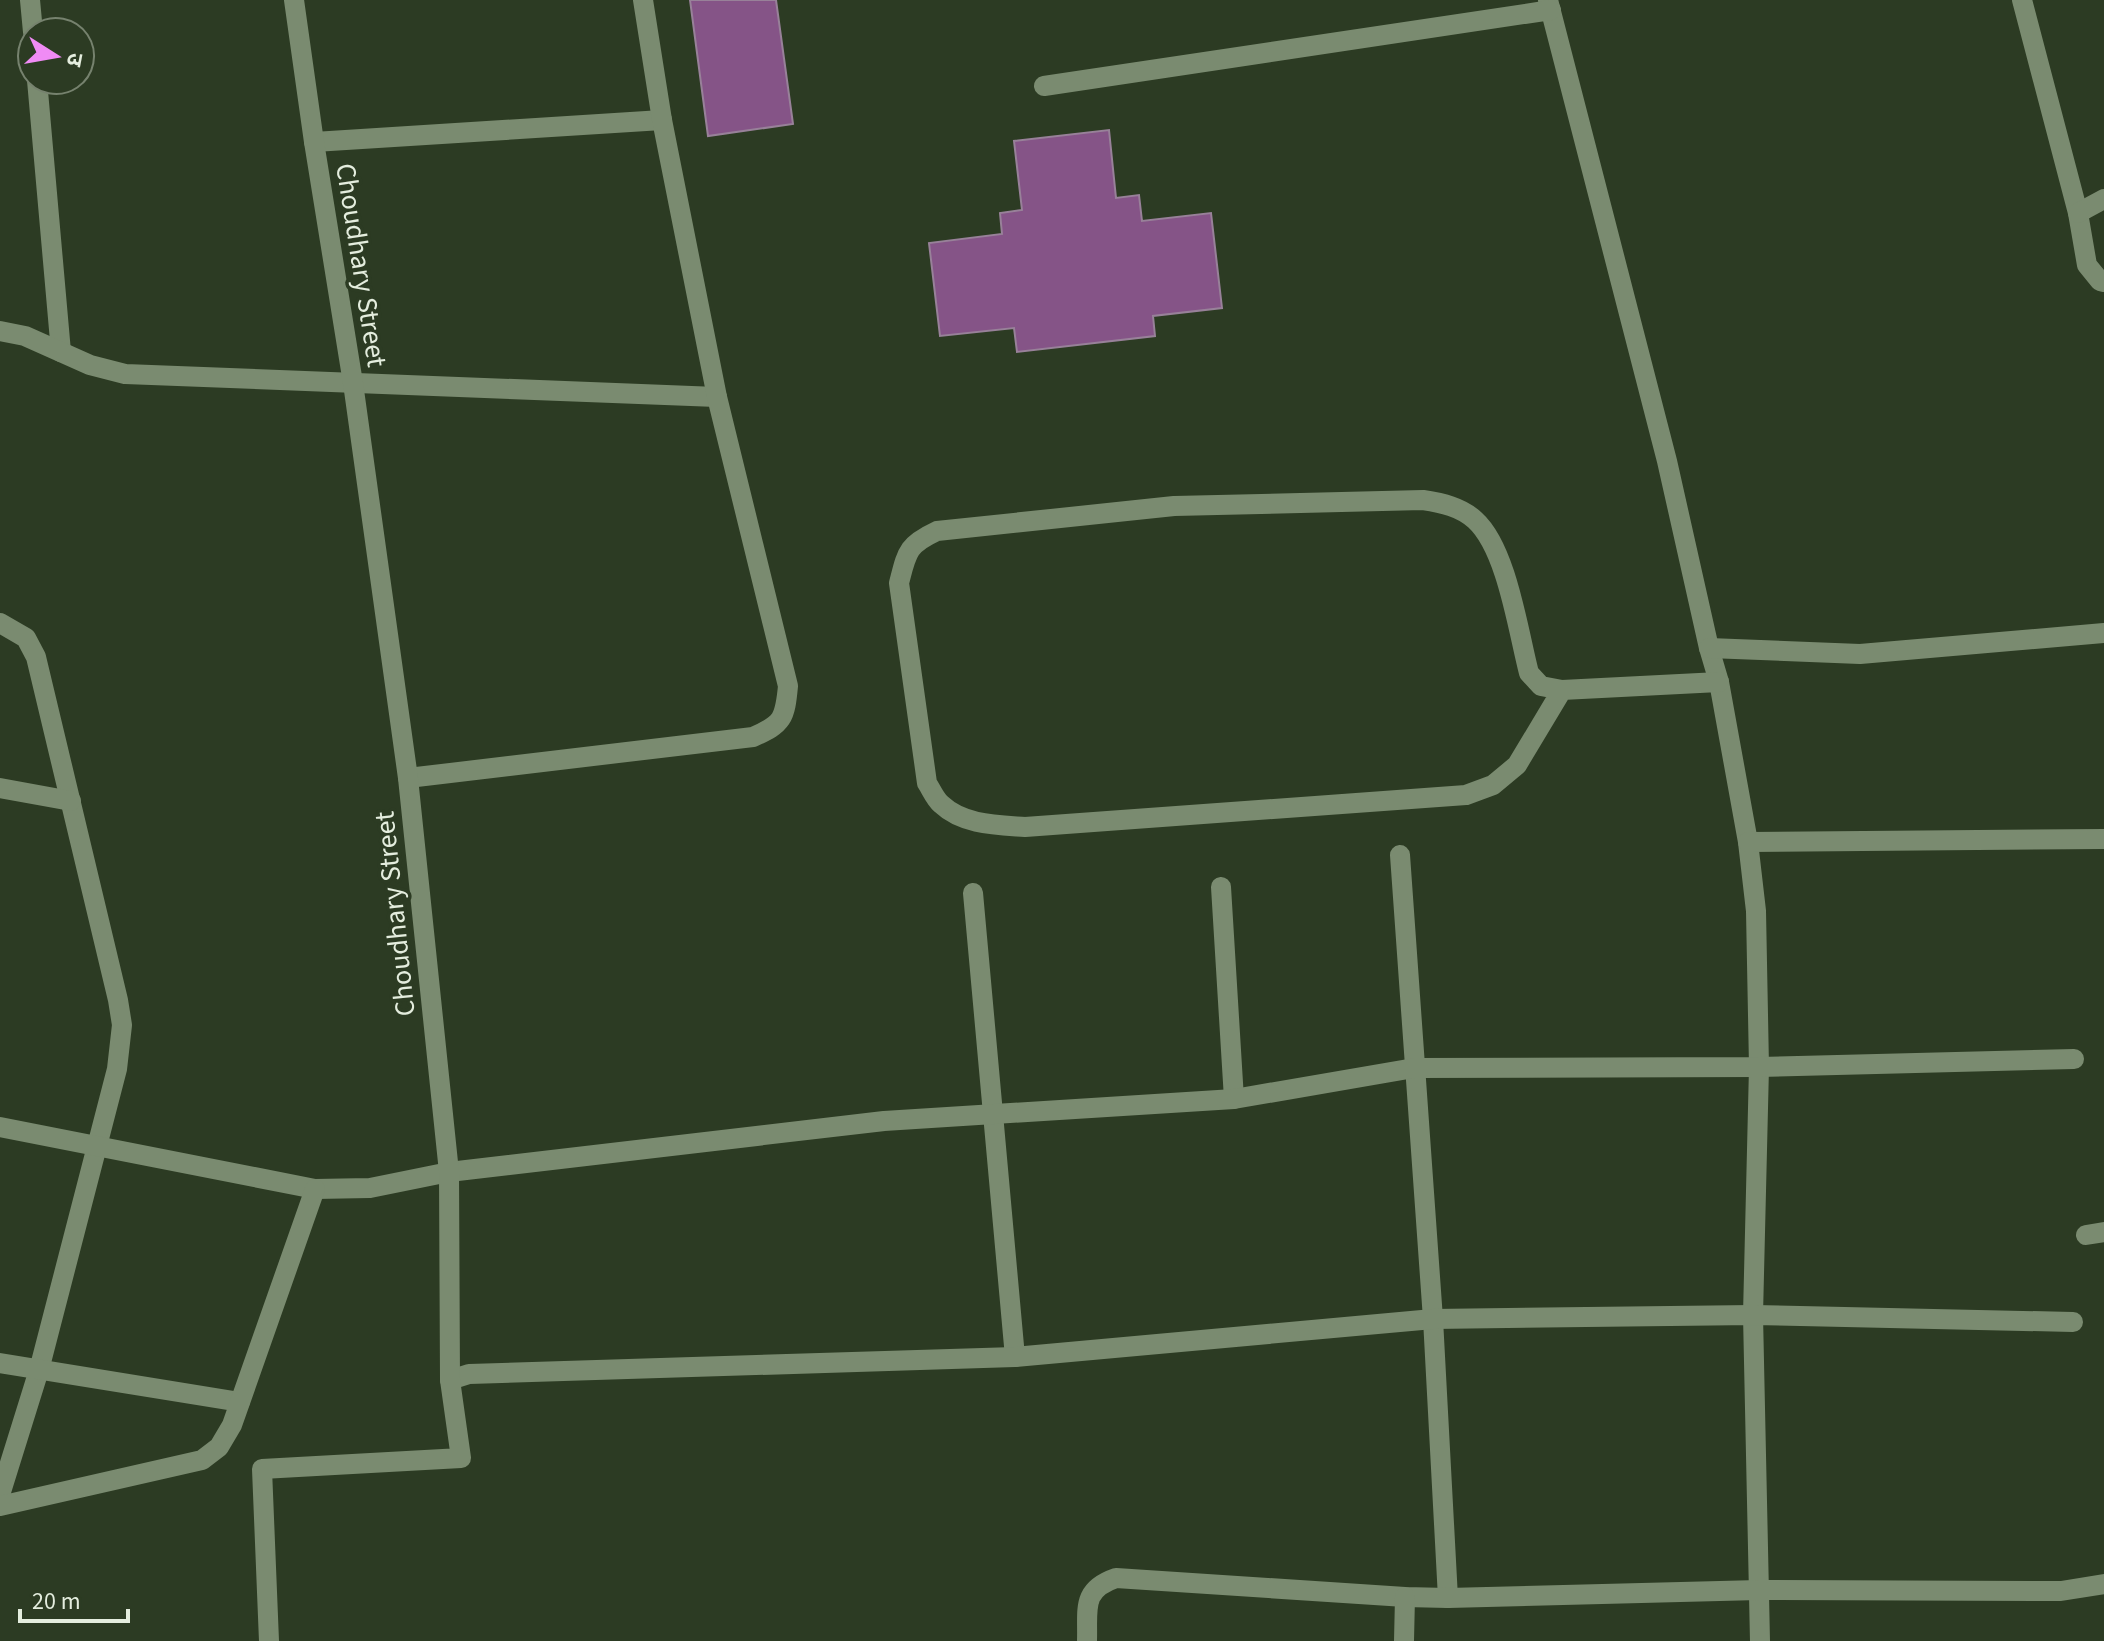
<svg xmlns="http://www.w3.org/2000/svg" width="2104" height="1641" viewBox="0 0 2104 1641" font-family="'Source Sans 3','Noto Sans Devanagari',sans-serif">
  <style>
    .building { fill: #855487; stroke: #988199; stroke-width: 2 }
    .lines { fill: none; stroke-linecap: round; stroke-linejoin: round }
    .minor { stroke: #7a8b70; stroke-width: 20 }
    .labels { text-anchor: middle; stroke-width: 7; stroke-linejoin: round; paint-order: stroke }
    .street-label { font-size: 28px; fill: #e4edde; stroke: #2c3b23 }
  </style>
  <rect width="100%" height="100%" fill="#2c3b23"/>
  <g class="building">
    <path d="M690,0h86l17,124 -85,12z"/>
    <path d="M1109,130l7,68 23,-3 3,26 69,-8 11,95 -69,8 2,20 -138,16 -3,-24 -74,8 -11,-93 73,-9 -2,-21 22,-3 -8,-69z"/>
  </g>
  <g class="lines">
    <g class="minor">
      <path d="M30,0l3,32"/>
      <path d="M1548,0l119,461 42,187 10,34 29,160 8,69 3,156 -6,248 7,326"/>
      <path d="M2022,0l56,213 9,52 13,16 4,1"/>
      <path d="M37,80l24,272"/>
      <path d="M1044,86l507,-76"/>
      <path d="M314,142l348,-22"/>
      <path d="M2078,213l26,-14"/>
      <path d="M0,331l25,5 65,29 35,9 592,23"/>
      <path d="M0,623l26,15 10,19 82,343 4,25 -5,44 -78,301 -39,125"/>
      <path d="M1709,648l151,6 244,-21"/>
      <path d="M1562,690l-45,75 -24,20 -27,10 -441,32c-28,-2 -62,-2 -84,-23 -6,-5 -10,-15 -14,-21l-28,-200c8,-31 8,-38 38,-52l237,-25 249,-6c19,3 38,7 52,20 32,29 43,111 54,153l12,13 21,4 157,-8"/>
      <path d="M408,778l345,-41c30,-13 32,-19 35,-51l-71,-289 -55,-277 -19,-120"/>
      <path d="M0,788l71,13"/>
      <path d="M1748,842l356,-3"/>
      <path d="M1400,855l33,464 15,279"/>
      <path d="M1221,887l13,212"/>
      <path d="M973,893l42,464"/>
      <path d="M0,1127l315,62 55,-1 79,-16 435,-51 350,-22 180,-31 345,-1 315,-8"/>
      <path d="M2086,1235l18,-3"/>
      <path d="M0,1363l240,39"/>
      <path d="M450,1380l19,-6 546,-17 418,-38 320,-4 320,7"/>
      <path d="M0,1506l202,-46 17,-13 13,-22 83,-236"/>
      <path d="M269,1641l-7,-172 199,-11 -11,-78 -1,-208 -41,-394 -55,-395 -39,-241 -20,-142"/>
      <path d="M1087,1641c1,-32 -6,-51 29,-63l289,19 43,1 311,-8 302,1 43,-7"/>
      <path d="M1404,1641l1,-44"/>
    </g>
  </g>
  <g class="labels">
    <g class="street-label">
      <text transform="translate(362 265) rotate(81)" y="10">Choudhary Street</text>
      <text transform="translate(394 914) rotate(-96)" y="10">Choudhary Street</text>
    </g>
  </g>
  <g transform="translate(56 56) rotate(101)"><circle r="38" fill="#2c3b23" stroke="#76826e" stroke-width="2"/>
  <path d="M0-6L14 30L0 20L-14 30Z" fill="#f08bf5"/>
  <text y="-12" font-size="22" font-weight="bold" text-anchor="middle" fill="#e4edde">उ</text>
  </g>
  <path d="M20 1609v12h108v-12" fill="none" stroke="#e4edde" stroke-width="4"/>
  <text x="32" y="1609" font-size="24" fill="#e4edde" stroke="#2c3b23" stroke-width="6" paint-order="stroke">20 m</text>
</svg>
